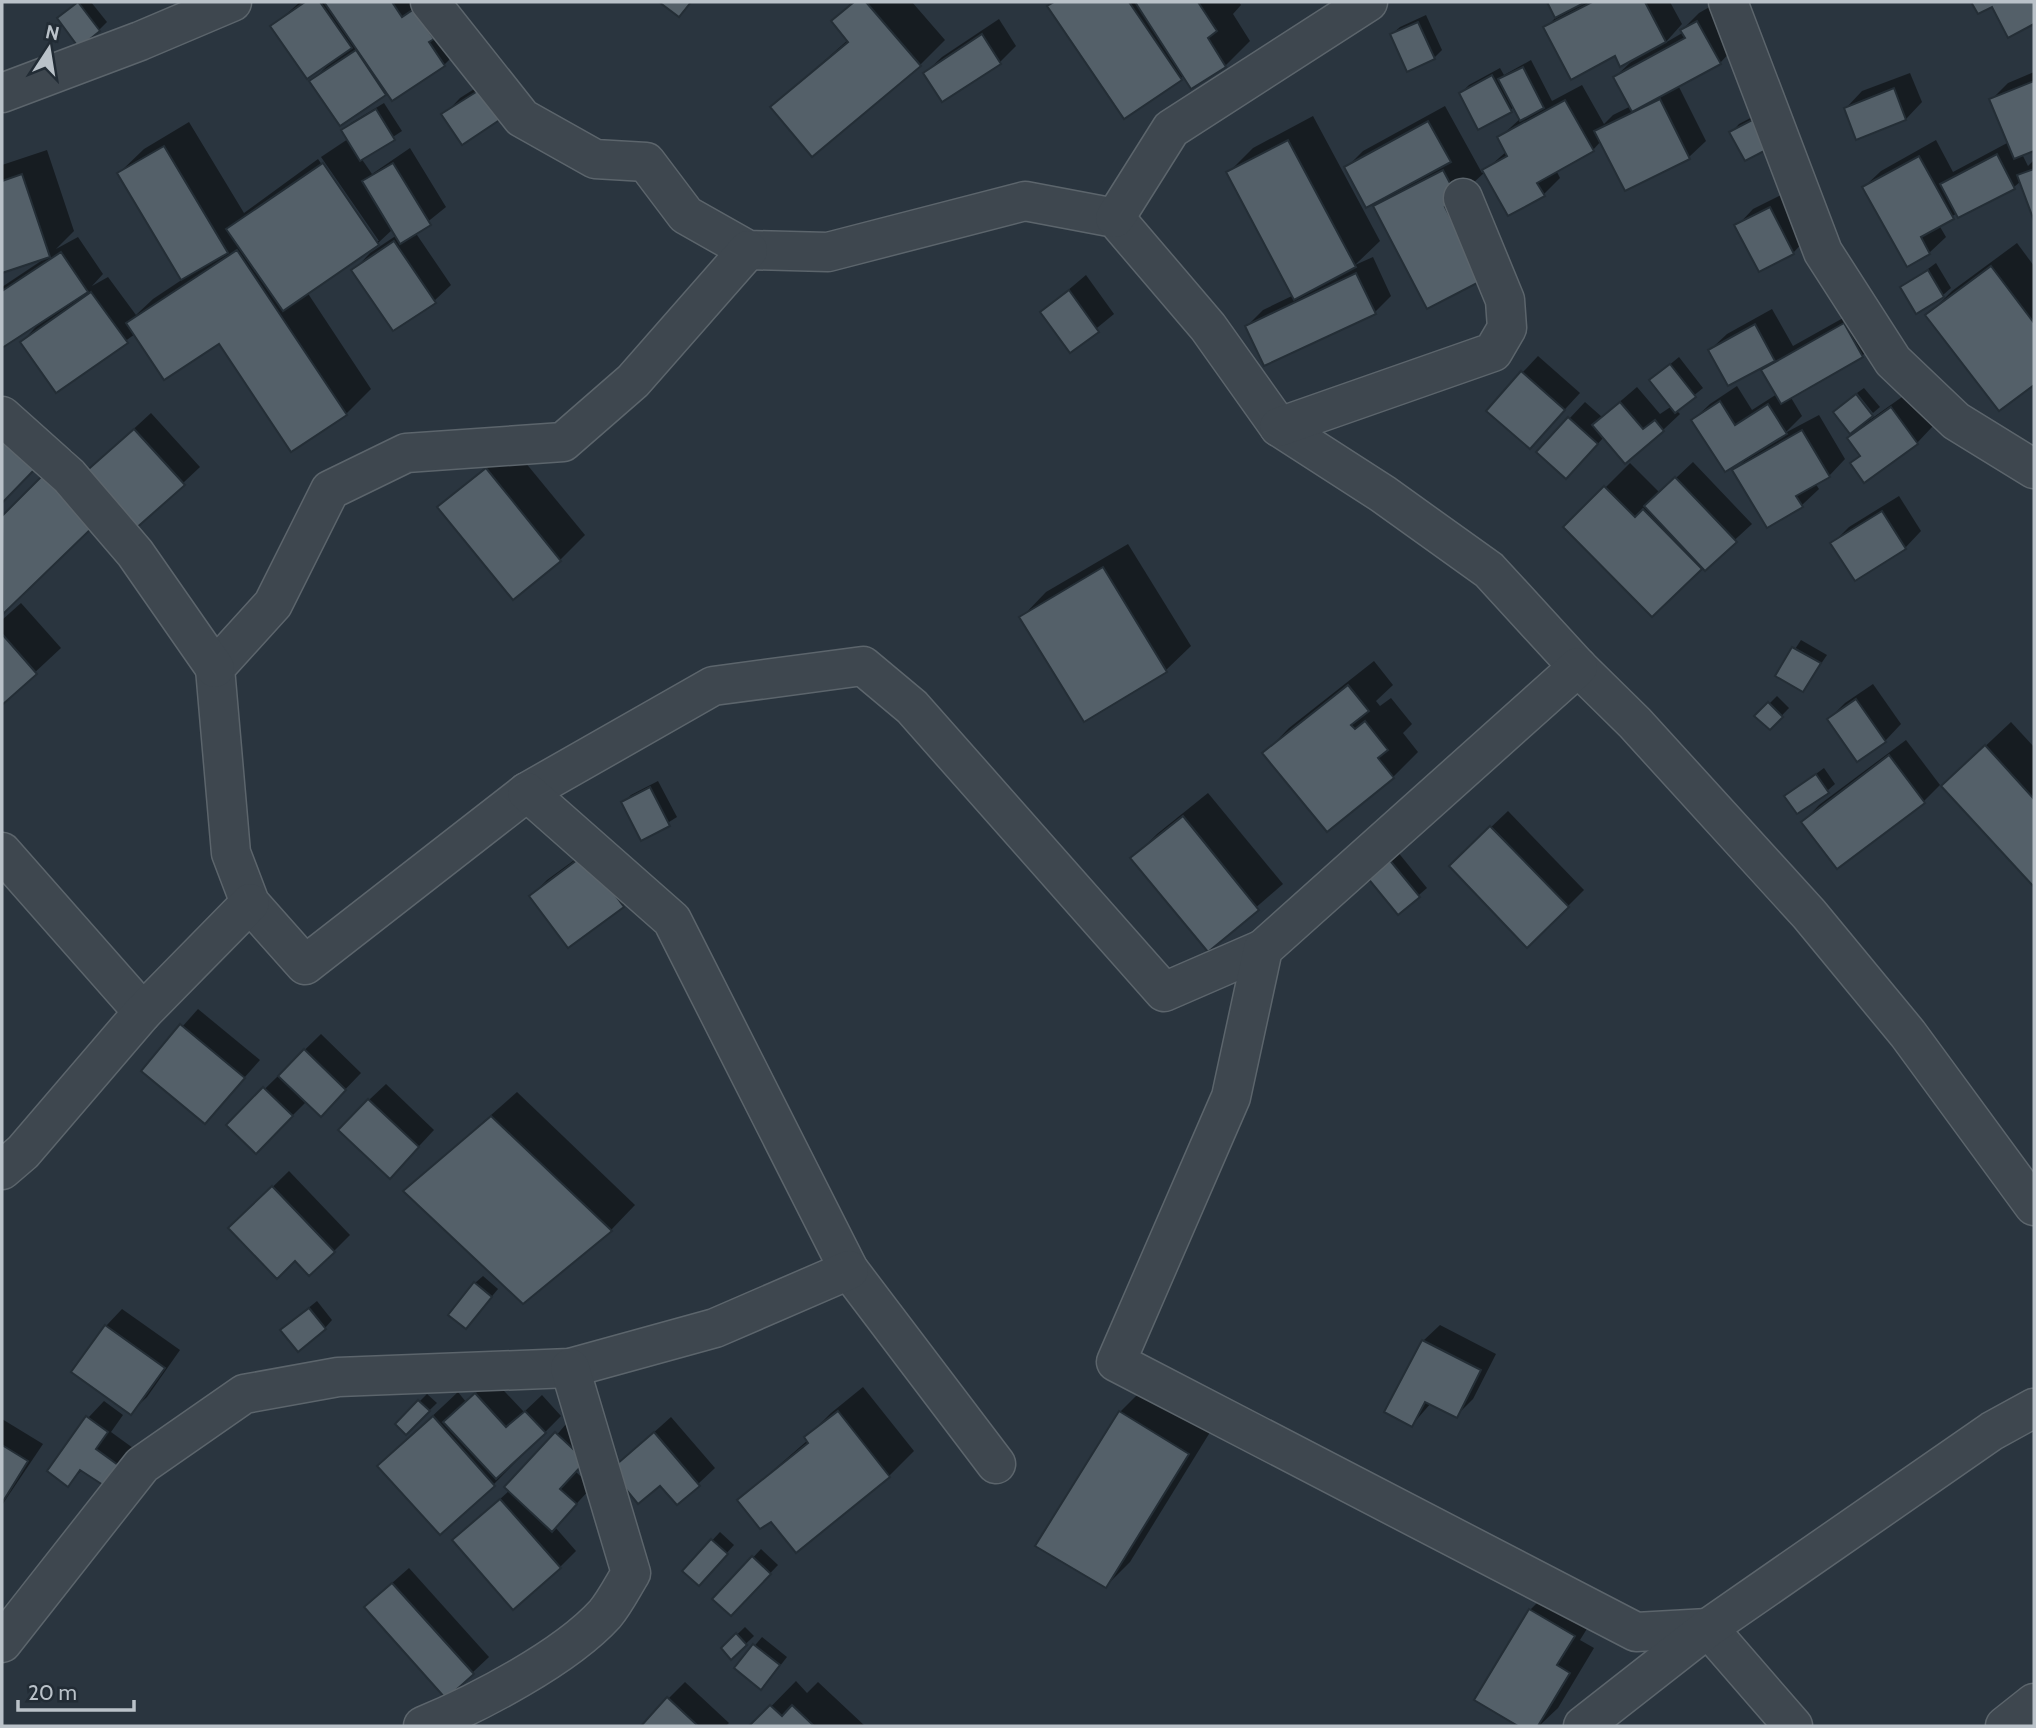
<svg xmlns="http://www.w3.org/2000/svg" width="2036" height="1728" viewBox="0 0 2036 1728" font-family="Cabin,sans-serif">
  <style>
    .shadow { fill: #0007 }
    .building { fill: #546069; stroke: #242e36; stroke-width: 2 }
    .lines { fill: none; stroke-linecap: round; stroke-linejoin: round }
    .minor-casing { stroke: #5c656c; stroke-width: 41 }
    .minor { stroke: #3e474f; stroke-width: 38 }
  </style>
  <rect width="100%" height="100%" fill="#2a353f"/>
  <g class="shadow">
    <path d="M78,2h13l16,20 -8,8 -40,-12z"/>
    <path d="M300,2h150l19,38 -25,25 -59,29 -73,-13 17,-17 -56,-38z"/>
    <path d="M852,2h60l33,38 -25,25 -148,42 77,-68 -16,-18z"/>
    <path d="M1054,2h185l2,3 -8,9 17,27 -25,25 -40,9 -61,42 -75,-110z"/>
    <path d="M1549,2h121l12,22 -17,19 19,-11 -2,-2 17,-17 14,-8 23,41 -16,17 -42,22 28,56 -17,16 -88,-16 -8,9 -37,20 4,8 -16,16 -36,20 -23,-42 -14,13 36,69 -131,-47 9,-10 -39,-29 17,-17 82,-45 37,67 25,-22 -8,-13 22,-20 -6,-11 -36,20 -18,-34 8,-8 31,-17 4,7 27,-15 21,41 30,-16 22,39 9,-9 18,-9 -16,-29 19,-18 -88,-31 10,-11z"/>
    <path d="M1426,15l16,35 -8,8 -42,-24 8,-7z"/>
    <path d="M999,19l17,27 -16,16 -57,38 -18,-27 17,-16z"/>
    <path d="M501,72l19,27 -76,16 16,-17z"/>
    <path d="M2034,72v77l-12,5 6,12 6,-6v58l-13,-37 -7,6 -55,29 -2,-3 -18,12 7,12 -17,16 -65,-66 17,-16 55,-31 17,32 56,-30 -18,-42 17,-17z"/>
    <path d="M1910,73l12,29 -16,17 -60,-11 16,-17z"/>
    <path d="M384,103l18,28 -41,27 11,16 38,-26 36,59 -31,25 36,53 -17,16 -80,-31 16,-17 27,-18 -4,-6 -15,14 -71,49 64,97 -25,25 -54,36 -73,-109 -84,-7 -78,57 -35,-49 21,-23 -41,27v-59l42,-28 -42,13v-107l45,-15 27,81 -18,18 22,-12 25,37 -11,12 16,-9 28,38 17,-16 30,-20 -64,-106 25,-24 45,-27 55,91 74,-54 57,82h4l-58,-84 27,-18 -4,-8 7,-8z"/>
    <path d="M1760,113l14,27 -42,-8 7,-8z"/>
    <path d="M1313,116l67,125 -25,24 18,-8 18,39 -16,16 -128,14 16,-16 31,-15 -66,-122 25,-25z"/>
    <path d="M1787,192l22,44 -16,17 -56,-27 16,-17z"/>
    <path d="M2017,243l17,23v116l-35,27 -71,-94 24,-24z"/>
    <path d="M1936,263l15,25 -8,7 -41,-7z"/>
    <path d="M1086,275l28,39 -44,36 -28,-38z"/>
    <path d="M1861,308l18,31 -17,17 -72,40 12,20 -17,17 34,-18 26,44 -16,17 -14,7 4,6 -17,16 -35,20 -32,-55 10,-10 -52,-40 17,-16 27,-18 15,24 25,-16 -14,-24 9,-8 -62,-12 17,-16 45,-25 21,37z"/>
    <path d="M1538,356l42,37 -50,54 -8,-74z"/>
    <path d="M1679,357l24,31 -27,22 4,4 -17,16 -59,7 -21,23 -14,-41 16,-17 17,15 35,-30 23,27 12,-8 -21,-26z"/>
    <path d="M1864,388l16,19 -7,6 -16,-20z"/>
    <path d="M1909,392l24,34 -16,17 -65,20 9,-9 -11,-16 13,-13 -20,-21 11,-9 17,24z"/>
    <path d="M151,413l49,54 -17,16 -70,21 -110,108 -1,-94 69,-68 19,19z"/>
    <path d="M511,445l74,90 -25,25 -120,-53z"/>
    <path d="M1693,462l59,62 -99,91 -87,-88 64,-64 30,30z"/>
    <path d="M1899,496l22,35 -16,17 -72,-5 16,-16z"/>
    <path d="M1128,544l63,102 -25,24 -82,50 -62,-103 24,-25z"/>
    <path d="M21,603l40,45 -59,55v-83z"/>
    <path d="M1801,640l26,15 -24,35 -25,-15z"/>
    <path d="M1374,661l19,24 -17,16 4,5 11,-8 21,26 -9,9 15,19 -25,25 -128,-24 24,-25z"/>
    <path d="M1873,684l28,40 -16,17 -56,-22 16,-16z"/>
    <path d="M1777,696l12,12 -19,20 -13,-12z"/>
    <path d="M2011,722l23,25v137l-91,-98z"/>
    <path d="M1906,740l34,45 -16,16 -121,21 16,-17z"/>
    <path d="M1824,768l11,16 -8,7 -41,5z"/>
    <path d="M658,781l19,36 -35,22 -19,-36 8,-8z"/>
    <path d="M1208,793l75,91 -75,65 -75,-91 24,-24z"/>
    <path d="M1508,811l76,79 -16,16 -101,-56z"/>
    <path d="M603,839l36,50 -16,17 -92,-10 16,-16z"/>
    <path d="M1397,851l30,37 -29,25 -30,-37z"/>
    <path d="M198,1009l62,51 -55,62 -62,-51z"/>
    <path d="M321,1034l40,39 -24,25 -30,3 -51,51 -28,-27z"/>
    <path d="M386,1084l48,46 -28,30 -37,-60z"/>
    <path d="M517,1092l118,113 -24,25 -206,-39z"/>
    <path d="M289,1171l61,64 -16,16 -87,-39z"/>
    <path d="M483,1276l15,13 -25,30 2,-36z"/>
    <path d="M317,1301l15,19 -7,8 -35,-5z"/>
    <path d="M122,1309l58,41 -33,47 -17,16 -57,-41 33,-46z"/>
    <path d="M1440,1325l56,29 -23,45 -17,17 -25,-13 -19,22 11,-84z"/>
    <path d="M492,1378l32,34 18,-17 19,21 -67,68 -54,49 -61,-67 79,-74 8,10z"/>
    <path d="M863,1387l51,64 -25,25 -93,74 -25,-31 -32,-19 69,-60 -1,-3 24,-24z"/>
    <path d="M1145,1387l67,42 -82,133 -24,24 14,-174z"/>
    <path d="M427,1394l10,9 -31,30 -9,-9z"/>
    <path d="M104,1401l19,14 -12,17 22,16 -14,19 -36,2 -15,15 20,-66z"/>
    <path d="M572,1417l29,26 -26,28 17,16 -37,40 21,24 -16,16 -105,-27 55,-50z"/>
    <path d="M671,1417l44,51 -17,16 -38,-1 -48,-13z"/>
    <path d="M2,1419l41,25 -41,61z"/>
    <path d="M720,1532l14,13 -28,31 -22,-5z"/>
    <path d="M761,1549l17,16 -47,49 -16,-15z"/>
    <path d="M409,1568l80,89 -17,16 -89,-82z"/>
    <path d="M1555,1585l43,26 -18,29 14,8 -36,60 -19,18h-17l-45,-26 53,-90z"/>
    <path d="M745,1627l9,9 -22,21 -9,-9z"/>
    <path d="M762,1637l25,20 -18,23 -33,-12z"/>
    <path d="M796,1681l11,12 11,-11 47,44h-113z"/>
    <path d="M685,1682l44,41 -3,3 -84,-1z"/>
  </g>
  <g class="building">
    <path d="M78,2l22,29 -21,17 -22,-30z"/>
    <path d="M305,2h15l32,46 -45,31 -37,-53z"/>
    <path d="M324,2h68l10,15 12,-8 20,30 -5,3 16,24 -53,35z"/>
    <path d="M659,2h32l-12,15z"/>
    <path d="M854,2h12l55,64 -109,91 -42,-50 78,-65 -17,-21z"/>
    <path d="M1054,2h75l53,78 -58,39 -77,-113z"/>
    <path d="M1135,2h63l19,29 -9,7 18,29 -35,22z"/>
    <path d="M1547,2h39l-31,16z"/>
    <path d="M1592,2h53l21,40 -46,25 -5,-11 -44,24 -28,-53z"/>
    <path d="M1971,2h63v22l-26,14 -16,-31 -14,7z"/>
    <path d="M1697,21l24,43 -89,48 -19,-35 72,-39 -5,-8z"/>
    <path d="M1418,22l17,37 -28,13 -17,-38z"/>
    <path d="M982,34l19,30 -59,38 -19,-29z"/>
    <path d="M356,50l30,45 -46,31 -31,-45z"/>
    <path d="M1523,67l21,41 -24,13 -22,-42z"/>
    <path d="M1492,75l20,37 -34,18 -19,-37z"/>
    <path d="M2034,81v70l-20,8 -25,-60z"/>
    <path d="M484,87l20,30 -42,28 -21,-31z"/>
    <path d="M1894,88l12,32 -50,20 -12,-32z"/>
    <path d="M1660,99l30,60 -65,32 -31,-60z"/>
    <path d="M1565,100l29,51 -57,32 8,13 -37,20 -26,-46 25,-14 -10,-19z"/>
    <path d="M376,109l19,31 -35,21 -19,-31z"/>
    <path d="M1752,120l16,29 -23,12 -16,-29z"/>
    <path d="M1428,121l23,41 -85,46 -22,-41z"/>
    <path d="M1288,140l68,127 -62,33 -68,-128z"/>
    <path d="M164,146l64,107 -47,27 -64,-107z"/>
    <path d="M1997,154l18,35 -57,29 -18,-34z"/>
    <path d="M1919,156l35,63 -33,18 9,17 -23,13 -45,-80z"/>
    <path d="M323,163l56,82 -96,66 -57,-82z"/>
    <path d="M393,163l38,62 -31,19 -38,-63z"/>
    <path d="M2034,169v52l-17,-46z"/>
    <path d="M1443,170l16,30 -14,7 38,73 -56,29 -54,-103z"/>
    <path d="M22,174l28,83 -48,16v-92z"/>
    <path d="M1770,207l24,47 -35,18 -25,-47z"/>
    <path d="M394,241l42,62 -43,28 -42,-61z"/>
    <path d="M237,250l110,165 -56,37 -72,-108 -55,36 -38,-57z"/>
    <path d="M61,252l27,40 -86,56v-57z"/>
    <path d="M1991,266l43,57v62l-35,26 -74,-96z"/>
    <path d="M1928,270l16,27 -28,17 -16,-27z"/>
    <path d="M1356,273l20,41 -112,52 -19,-40z"/>
    <path d="M1069,290l30,42 -29,21 -30,-41z"/>
    <path d="M91,292l37,51 -72,50 -36,-51z"/>
    <path d="M1844,323l19,34 -82,47 -20,-34z"/>
    <path d="M1755,324l20,37 -47,25 -20,-36z"/>
    <path d="M1670,364l26,33 -21,16 -26,-33z"/>
    <path d="M1521,371l44,39 -35,39 -44,-38z"/>
    <path d="M1856,394l17,22 -23,18 -17,-22z"/>
    <path d="M1720,401l15,24 33,-21 19,30 -62,38 -34,-52z"/>
    <path d="M1620,402l23,27 12,-9 9,11 -39,33 -33,-39z"/>
    <path d="M1891,407l27,37 -54,39 -14,-20 10,-7 -13,-18z"/>
    <path d="M1568,417l30,27 -32,35 -30,-27z"/>
    <path d="M134,429l51,56 -51,45 -51,-56z"/>
    <path d="M1802,430l28,47 -34,19 7,11 -36,21 -35,-58z"/>
    <path d="M2,439l32,31 -32,33z"/>
    <path d="M486,468l75,93 -48,39 -76,-93z"/>
    <path d="M45,473l51,51 -93,90 -1,-98z"/>
    <path d="M1675,477l62,65 -32,29 -61,-65z"/>
    <path d="M1604,486l31,31 8,-8 59,60 -50,48 -89,-90z"/>
    <path d="M1882,511l24,38 -51,32 -25,-38z"/>
    <path d="M1103,567l64,105 -83,50 -65,-105z"/>
    <path d="M2,634l35,40 -35,31z"/>
    <path d="M1792,647l29,16 -18,29 -28,-16z"/>
    <path d="M1348,685l21,26 -18,14 4,4 10,-8 23,29 -10,8 16,20 -67,54 -65,-79z"/>
    <path d="M1856,699l30,43 -29,20 -30,-43z"/>
    <path d="M1768,702l15,15 -13,13 -16,-14z"/>
    <path d="M1985,745l49,54v88l-93,-101z"/>
    <path d="M1889,755l36,48 -88,66 -36,-47z"/>
    <path d="M1816,774l13,19 -32,21 -13,-18z"/>
    <path d="M650,787l20,39 -29,15 -20,-39z"/>
    <path d="M1183,816l76,94 -51,42 -78,-94z"/>
    <path d="M1490,826l79,81 -42,41 -78,-82z"/>
    <path d="M585,854l39,53 -56,41 -39,-52z"/>
    <path d="M1388,858l32,39 -22,18 -32,-39z"/>
    <path d="M180,1024l65,54 -40,46 -64,-53z"/>
    <path d="M304,1049l42,41 -25,27 -43,-41z"/>
    <path d="M263,1087l30,29 -37,38 -30,-29z"/>
    <path d="M368,1099l51,48 -29,32 -52,-49z"/>
    <path d="M491,1116l121,115 -89,73 -120,-113z"/>
    <path d="M272,1186l63,66 -26,24 -14,-15 -18,18 -49,-51z"/>
    <path d="M474,1282l18,15 -26,32 -18,-14z"/>
    <path d="M309,1308l17,21 -28,23 -18,-22z"/>
    <path d="M105,1325l60,43 -34,47 -60,-43z"/>
    <path d="M1422,1340l59,30 -24,48 -32,-16 -13,25 -28,-15z"/>
    <path d="M475,1393l31,34 19,-16 21,22 -50,46 -53,-57z"/>
    <path d="M418,1400l12,11 -24,24 -11,-11z"/>
    <path d="M838,1411l52,66 -94,76 -25,-31 -11,7 -23,-29 71,-57 -4,-6z"/>
    <path d="M1119,1411l70,43 -83,134 -71,-42z"/>
    <path d="M86,1416l22,16 -12,17 22,16 -15,20 -23,-15 -12,17 -21,-16z"/>
    <path d="M433,1416l62,70 -55,49 -63,-69z"/>
    <path d="M555,1432l31,29 -26,28 17,15 -25,28 -48,-45z"/>
    <path d="M654,1432l46,54 -23,19 -17,-19 -22,18 -28,-34z"/>
    <path d="M2,1445l26,16 -26,42z"/>
    <path d="M500,1499l61,69 -48,42 -61,-70z"/>
    <path d="M711,1539l17,15 -29,32 -17,-15z"/>
    <path d="M752,1556l19,18 -40,42 -19,-17z"/>
    <path d="M392,1583l82,91 -28,25 -82,-92z"/>
    <path d="M1529,1609l46,27 -18,29 13,8 -32,53h-20l-44,-26z"/>
    <path d="M736,1633l11,12 -16,15 -10,-12z"/>
    <path d="M753,1644l27,21 -19,25 -27,-22z"/>
    <path d="M667,1697l31,29h-57z"/>
    <path d="M770,1705l12,11 10,-11 22,21h-65z"/>
  </g>
  <g class="lines">
    <g class="minor-casing">
      <g id="minor">
        <path d="M430,2l92,116 73,41 51,3 40,53 62,35 80,2 197,-51 90,17 93,109 71,100 104,67 106,76 89,97 57,56 174,191 99,120 126,172"/>
        <path d="M1728,2l95,250 70,109 63,60 78,48"/>
        <path d="M2,93l138,-52 92,-39"/>
        <path d="M1115,218l56,-89 197,-127"/>
        <path d="M748,250l-115,131 -70,61 -157,11 -76,37 -57,114 -58,64 16,185 19,50 55,62 222,-173 186,-106 150,-20 49,41 252,285 99,-43"/>
        <path d="M2,416l67,60 66,77 80,115"/>
        <path d="M1279,427l214,-75 14,-24 -2,-28 -42,-102"/>
        <path d="M1578,667l-315,282 -32,148 -115,265 520,270 72,-4 85,98"/>
        <path d="M527,792l145,128 177,350 147,194"/>
        <path d="M2,852l141,160"/>
        <path d="M2,1170l21,-18 120,-140 107,-109"/>
        <path d="M2,1643l140,-178 102,-71 94,-17 232,-9 145,-40 134,-58"/>
        <path d="M423,1726c55,-23 142,-68 182,-112 10,-12 18,-28 26,-41l-61,-205"/>
        <path d="M1583,1726l125,-98 284,-197 42,-23"/>
        <path d="M2005,1726l29,-23"/>
      </g>
    </g>
    <use href="#minor" class="minor"/>
  </g>
  <rect width="2036" height="1728" fill="none" stroke="#bac2c9" stroke-width="7"/>
  <g transform="translate(49 49) rotate(12)" stroke="#222c35" stroke-width="5" paint-order="stroke">
  <path d="M0-5L12 26L0 18L-12 26Z" fill="#bac2c9"/>
  <text y="-10" font-size="19" font-weight="bold" text-anchor="middle" fill="#bac2c9">N</text>
  </g>
  <path d="M18 1700v10h116v-10" fill="none" stroke="#bac2c9" stroke-width="3.5"/>
  <text x="28" y="1700" font-size="21" fill="#bac2c9" stroke="#222c35" stroke-width="5" paint-order="stroke">20 m</text>
</svg>
